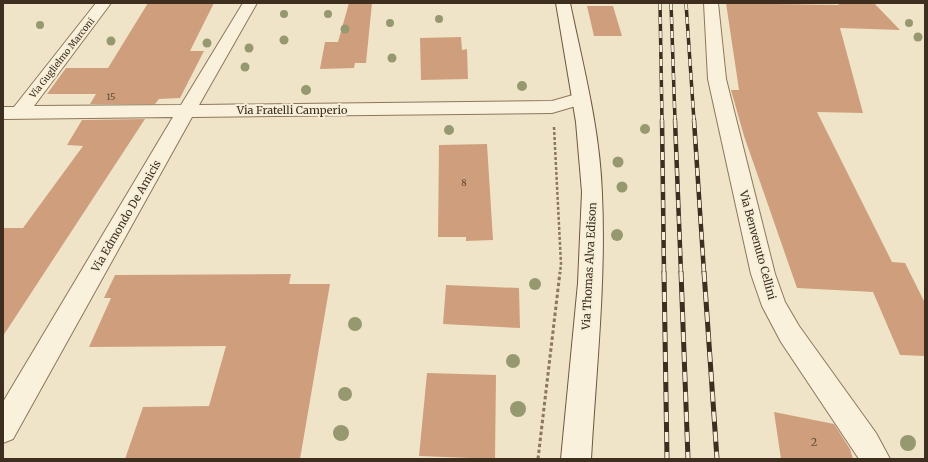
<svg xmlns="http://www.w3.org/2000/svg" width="928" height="462" viewBox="0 0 928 462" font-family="Merriweather,serif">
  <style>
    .building { fill: #cf9f7d }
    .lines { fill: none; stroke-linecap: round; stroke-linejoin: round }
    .minor-casing { stroke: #8d765c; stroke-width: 2 }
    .secondary-casing { stroke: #6f573f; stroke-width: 2 }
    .path-far1 { stroke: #8d765c; stroke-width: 2.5; stroke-dasharray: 3 2; stroke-linecap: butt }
    .path { stroke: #8d765c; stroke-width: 3; stroke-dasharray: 3.5 2.5; stroke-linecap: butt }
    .minor { fill: #faf1dc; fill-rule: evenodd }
    .secondary { fill: #faf1dc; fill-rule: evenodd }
    .rail-far2-casing { stroke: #3d2e20; stroke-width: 3.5 }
    .rail-far1-casing { stroke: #3d2e20; stroke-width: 4.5 }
    .rail-casing { stroke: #3d2e20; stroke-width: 5 }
    .rail-far2 { stroke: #f7eed8; stroke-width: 2.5; stroke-dasharray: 7; stroke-linecap: butt }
    .rail-far1 { stroke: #f7eed8; stroke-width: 3; stroke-dasharray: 8; stroke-linecap: butt }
    .rail { stroke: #f7eed8; stroke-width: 3.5; stroke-dasharray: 10; stroke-linecap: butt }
    .tree { fill: #96986f }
    .labels { text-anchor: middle; stroke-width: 4; stroke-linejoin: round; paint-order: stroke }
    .far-street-label { font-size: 9px; fill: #3d2e20; stroke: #f7eed8 }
    .number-label { font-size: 9px; fill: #624a37 }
    .street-label { font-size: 11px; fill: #3d2e20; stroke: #f7eed8 }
    .near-number-label { font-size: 11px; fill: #624a37 }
  </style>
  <rect width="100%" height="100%" fill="#f0e4c8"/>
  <g class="building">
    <path d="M148,3h66l-24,48h14l-24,47 -21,1 -4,5h-65l6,-10h-49l19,-26h42z"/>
    <path d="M349,3h23l-6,60h-11l-1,5 -34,1 5,-27h13z"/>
    <path d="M726,3l113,2 -1,-2h36l26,27 -60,-2 23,85 -46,-1 75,150 13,1 20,40v53l-25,-1 -27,-63 -76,-4 -53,-152 -13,-46h8z"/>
    <path d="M587,6h26l9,30h-28z"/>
    <path d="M461,37l1,13 5,-1 1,30 -47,1 -1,-42z"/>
    <path d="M145,119l-142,217v-108h20l60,-82 -16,-1 15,-25z"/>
    <path d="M487,144l6,96 -27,1v-4h-28l1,-92z"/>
    <path d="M291,274l-2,10h41l-30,175h-175l18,-52 66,-1 17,-60 -137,1 22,-49h-7l11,-23z"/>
    <path d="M446,285l73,3 1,40 -77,-4z"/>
    <path d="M427,373l69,2 -1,84 -76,-3z"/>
    <path d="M774,412l60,12 16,25 3,10h-72z"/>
  </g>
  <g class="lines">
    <g class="minor-casing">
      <g id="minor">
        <path d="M96,3h15l-77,103 147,-1 62,-102h14l-58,102 353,-4 28,-8 6,2 3,4 -3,4 -34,10 -360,4 -179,322 -10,4v-41l170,-285 -170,2v-12h11z"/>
        <path d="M704,3h14l8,76 49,195 10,28 14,24 77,107 14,26h-31l-78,-117 -19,-36 -11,-32 -43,-195z"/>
      </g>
    </g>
    <g class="secondary-casing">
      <path id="secondary" d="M556,3h14c13,63 30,126 32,191 4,88 -6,177 -11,265h-30l17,-176 4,-91 -6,-70z"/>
    </g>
    <path class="path-far1" d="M554,127l7,137 -1,9"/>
    <path class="path" d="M538,459l22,-187"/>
    <use href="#minor" class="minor"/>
    <use href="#secondary" class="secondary"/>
    <g class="rail-far2-casing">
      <g id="rail-far2">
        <path d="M660,3l2,118"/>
        <path d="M671,3l4,118"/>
        <path d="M686,3l8,118"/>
      </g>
    </g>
    <g class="rail-far1-casing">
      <g id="rail-far1">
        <path d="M662,120l2,153"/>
        <path d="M675,120l6,153"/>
        <path d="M694,120l10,153"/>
      </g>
    </g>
    <g class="rail-casing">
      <g id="rail">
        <path d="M664,272l3,187"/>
        <path d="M681,272l7,187"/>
        <path d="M704,272l13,187"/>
      </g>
    </g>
    <use href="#rail-far2" class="rail-far2"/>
    <use href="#rail-far1" class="rail-far1"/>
    <use href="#rail" class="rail"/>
  </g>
  <g class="tree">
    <circle cx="284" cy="14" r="4"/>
    <circle cx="328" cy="14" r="4"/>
    <circle cx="439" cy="19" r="4"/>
    <circle cx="390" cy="23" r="4"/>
    <circle cx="909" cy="23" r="4"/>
    <circle cx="40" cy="25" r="4"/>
    <circle cx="345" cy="29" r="4.5"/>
    <circle cx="918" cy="37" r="4.5"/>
    <circle cx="284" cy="40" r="4.5"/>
    <circle cx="111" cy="41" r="4.5"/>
    <circle cx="207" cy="43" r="4.5"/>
    <circle cx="249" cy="48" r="4.5"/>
    <circle cx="392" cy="58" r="4.5"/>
    <circle cx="245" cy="67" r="4.5"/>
    <circle cx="522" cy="86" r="5"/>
    <circle cx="306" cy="90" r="5"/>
    <circle cx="645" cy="129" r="5"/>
    <circle cx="449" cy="130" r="5"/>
    <circle cx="618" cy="162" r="5.5"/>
    <circle cx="622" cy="187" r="5.5"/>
    <circle cx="617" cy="235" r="6"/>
    <circle cx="535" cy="284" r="6"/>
    <circle cx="355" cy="324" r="7"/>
    <circle cx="513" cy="361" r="7"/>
    <circle cx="345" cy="394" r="7"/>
    <circle cx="518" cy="409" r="8"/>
    <circle cx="341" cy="433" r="8"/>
    <circle cx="908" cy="443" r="8"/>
  </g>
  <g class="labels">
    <g class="far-street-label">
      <text transform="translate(62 58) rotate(-52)" y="3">Via Guglielmo Marconi</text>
    </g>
    <g class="number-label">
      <text x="111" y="100">15</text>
      <text x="464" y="186">8</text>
    </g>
    <g class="street-label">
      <text x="292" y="114">Via Fratelli Camperio</text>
      <text transform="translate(126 216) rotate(-60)" y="4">Via Edmondo De Amicis</text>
      <text transform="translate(758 245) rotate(75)" y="4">Via Benvenuto Cellini</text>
      <text transform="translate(589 266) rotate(-87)" y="4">Via Thomas Alva Edison</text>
    </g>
    <g class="near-number-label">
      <text x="814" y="446">2</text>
    </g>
  </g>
  <rect width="928" height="462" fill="none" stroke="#3d2e20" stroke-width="8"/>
</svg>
